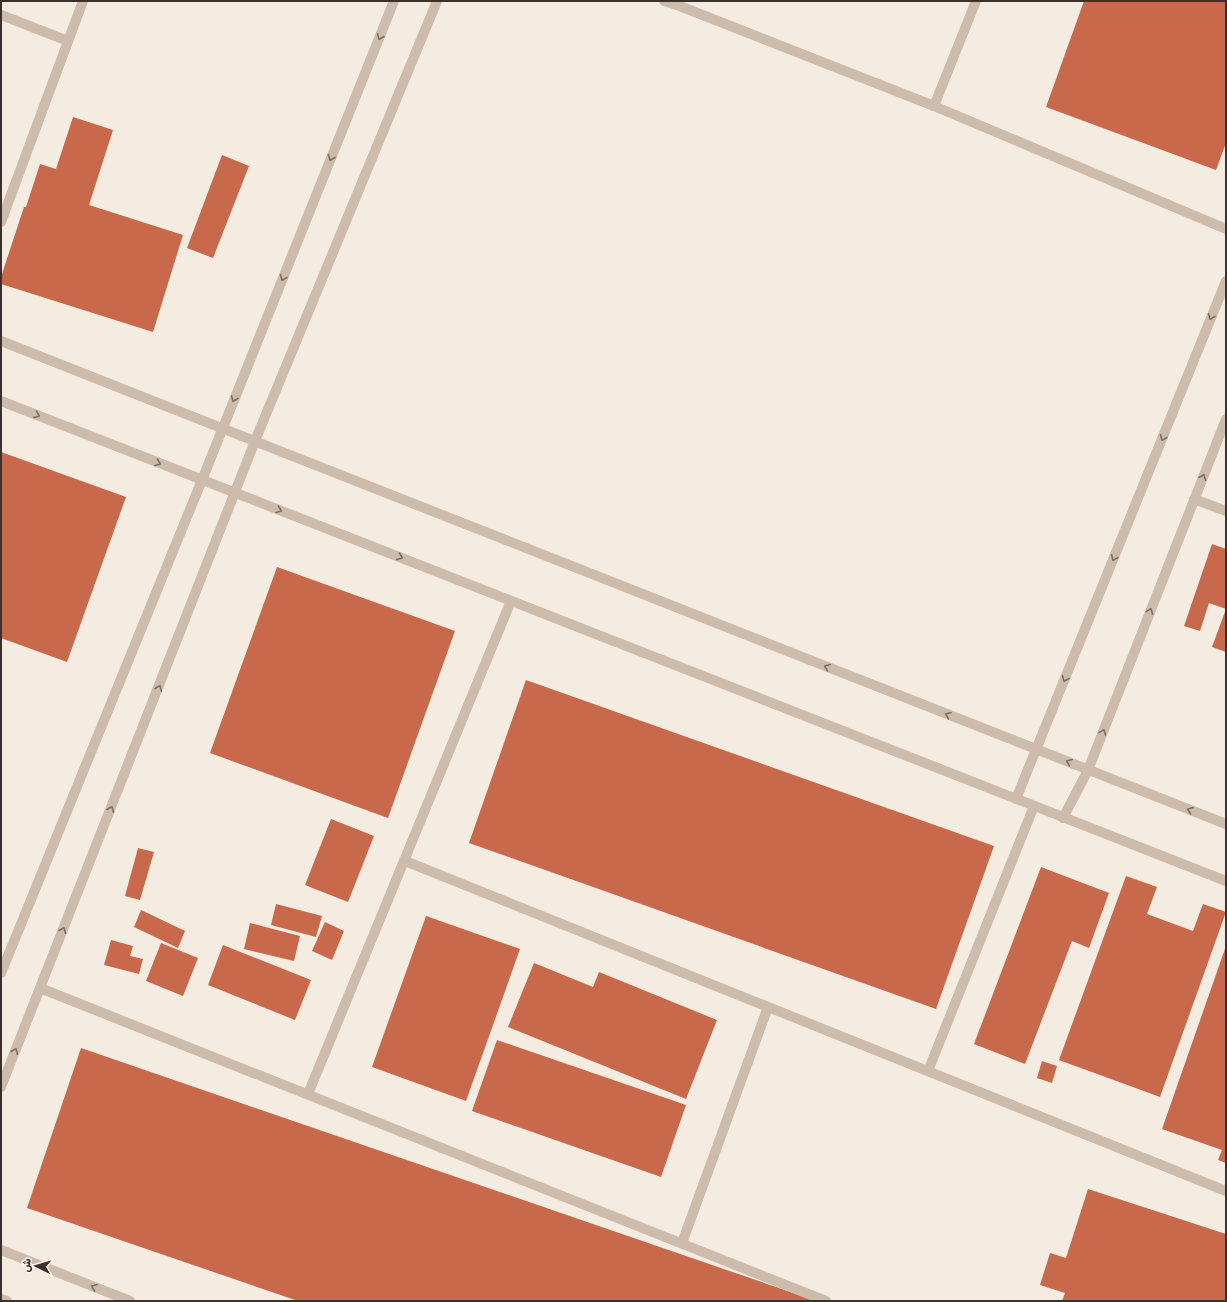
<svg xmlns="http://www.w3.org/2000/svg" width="1227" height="1302" viewBox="0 0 1227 1302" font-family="Rubik,Cairo,sans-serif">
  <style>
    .building { fill: #c8694b }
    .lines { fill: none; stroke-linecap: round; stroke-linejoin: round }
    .minor { stroke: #cdbbac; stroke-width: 10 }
    .oneway { stroke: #7d6f65 }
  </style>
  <rect width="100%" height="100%" fill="#f4ebe1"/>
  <g class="building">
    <path d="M1084,1h142v142l-10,27 -170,-63z"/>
    <path d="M73,117l40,13 -24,75 94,30 -30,97 -152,-48v-7l23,-70h2l14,-43 16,5z"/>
    <path d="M222,155l27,11 -36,92 -26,-10z"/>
    <path d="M1,452l125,45 -59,165 -66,-24z"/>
    <path d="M1212,544l14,5v103l-14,-5 14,-38 -17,-6 -9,28 -16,-5z"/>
    <path d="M277,567l178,64 -67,187 -178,-65z"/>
    <path d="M526,680l468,166 -58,163 -467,-166z"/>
    <path d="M331,819l43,17 -26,66 -43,-17z"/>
    <path d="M138,848l16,4 -14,48 -15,-4z"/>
    <path d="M1041,867l68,26 -20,55 -17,-7 -47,123 -51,-20z"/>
    <path d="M1126,876l31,11 -10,27 46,17 10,-27 23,8 -66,185 -101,-37z"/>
    <path d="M276,904l46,12 -6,21 -45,-12z"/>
    <path d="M141,910l44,21 -7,17 -44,-21z"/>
    <path d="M426,916l94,33 -54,152 -94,-34z"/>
    <path d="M325,922l19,9 -12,29 -20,-9z"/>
    <path d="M250,923l50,13 -6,25 -50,-12z"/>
    <path d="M111,940l22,6 -3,10 13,3 -4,15 -35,-9z"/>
    <path d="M161,943l37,15 -15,38 -37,-15z"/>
    <path d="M223,945l88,35 -16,40 -87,-35z"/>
    <path d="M1226,946v217l-8,-3 4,-10 -60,-21z"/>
    <path d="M534,963l59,24 6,-15 118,48 -31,79 -178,-72z"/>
    <path d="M497,1040l189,65 -25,72 -189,-66z"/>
    <path d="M81,1048l730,251 -1,2h-512l-271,-93z"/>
    <path d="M1042,1061l15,5 -5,17 -15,-5z"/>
    <path d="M1088,1189l138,45v67h-164l3,-8 -25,-8 10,-32 16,5z"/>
  </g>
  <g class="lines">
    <g class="minor">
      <path d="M664,1l13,4 257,101 292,123"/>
      <path d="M1,15l67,26"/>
      <path d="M934,106l42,-105"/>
      <path d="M1,222l82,-221"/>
      <path d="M1,341l1225,483"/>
      <path d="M1,401l1225,480"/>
      <path d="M1194,499l32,12"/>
      <path d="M1016,799l210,-518"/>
      <path d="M1063,818l25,-48 138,-351"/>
      <path d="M405,861l821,330"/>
      <path d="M1,973l201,-493 192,-479"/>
      <path d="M40,988l786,313"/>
      <path d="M928,1071l106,-265"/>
      <path d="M1,1087l254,-646 182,-440"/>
      <path d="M308,1094l203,-493"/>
      <path d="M682,1243l86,-236"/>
      <path d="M1,1250l129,51"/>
      <path d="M1,1299l6,2"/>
    </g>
  </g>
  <defs><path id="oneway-chevron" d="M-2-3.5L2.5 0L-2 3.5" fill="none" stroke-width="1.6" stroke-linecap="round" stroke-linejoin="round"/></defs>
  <g class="oneway">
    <use href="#oneway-chevron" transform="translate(380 37) rotate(112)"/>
    <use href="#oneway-chevron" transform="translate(331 158) rotate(112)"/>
    <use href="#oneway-chevron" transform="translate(283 278) rotate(112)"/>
    <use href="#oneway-chevron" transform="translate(1211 317) rotate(112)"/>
    <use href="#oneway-chevron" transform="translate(234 399) rotate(112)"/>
    <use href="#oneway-chevron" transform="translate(37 415) rotate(21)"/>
    <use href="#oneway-chevron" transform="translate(1163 438) rotate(112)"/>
    <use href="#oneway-chevron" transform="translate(158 463) rotate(21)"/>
    <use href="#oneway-chevron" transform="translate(1203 477) rotate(-68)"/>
    <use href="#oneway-chevron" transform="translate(279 510) rotate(21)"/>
    <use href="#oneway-chevron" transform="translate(400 557) rotate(21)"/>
    <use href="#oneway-chevron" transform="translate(1114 558) rotate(112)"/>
    <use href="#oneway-chevron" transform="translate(1150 611) rotate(-69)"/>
    <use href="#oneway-chevron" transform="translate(827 667) rotate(-158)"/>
    <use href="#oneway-chevron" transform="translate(1065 679) rotate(112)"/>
    <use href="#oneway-chevron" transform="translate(159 688) rotate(-68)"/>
    <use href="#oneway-chevron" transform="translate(948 715) rotate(-158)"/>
    <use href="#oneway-chevron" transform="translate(1103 732) rotate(-69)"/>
    <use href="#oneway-chevron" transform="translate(1069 762) rotate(-158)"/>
    <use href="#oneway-chevron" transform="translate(111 809) rotate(-68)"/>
    <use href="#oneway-chevron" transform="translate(1190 810) rotate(-159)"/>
    <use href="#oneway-chevron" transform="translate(63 930) rotate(-68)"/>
    <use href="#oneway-chevron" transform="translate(15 1051) rotate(-68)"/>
    <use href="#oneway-chevron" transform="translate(94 1287) rotate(-158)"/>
  </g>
  <rect width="1227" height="1302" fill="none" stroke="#3b302b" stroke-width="4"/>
  <g transform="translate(36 1266) rotate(275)" stroke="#fbf5ee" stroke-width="3" paint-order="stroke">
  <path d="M0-3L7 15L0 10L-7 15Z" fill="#3b302b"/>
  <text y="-6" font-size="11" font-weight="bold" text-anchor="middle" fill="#3b302b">ش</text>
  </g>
</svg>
